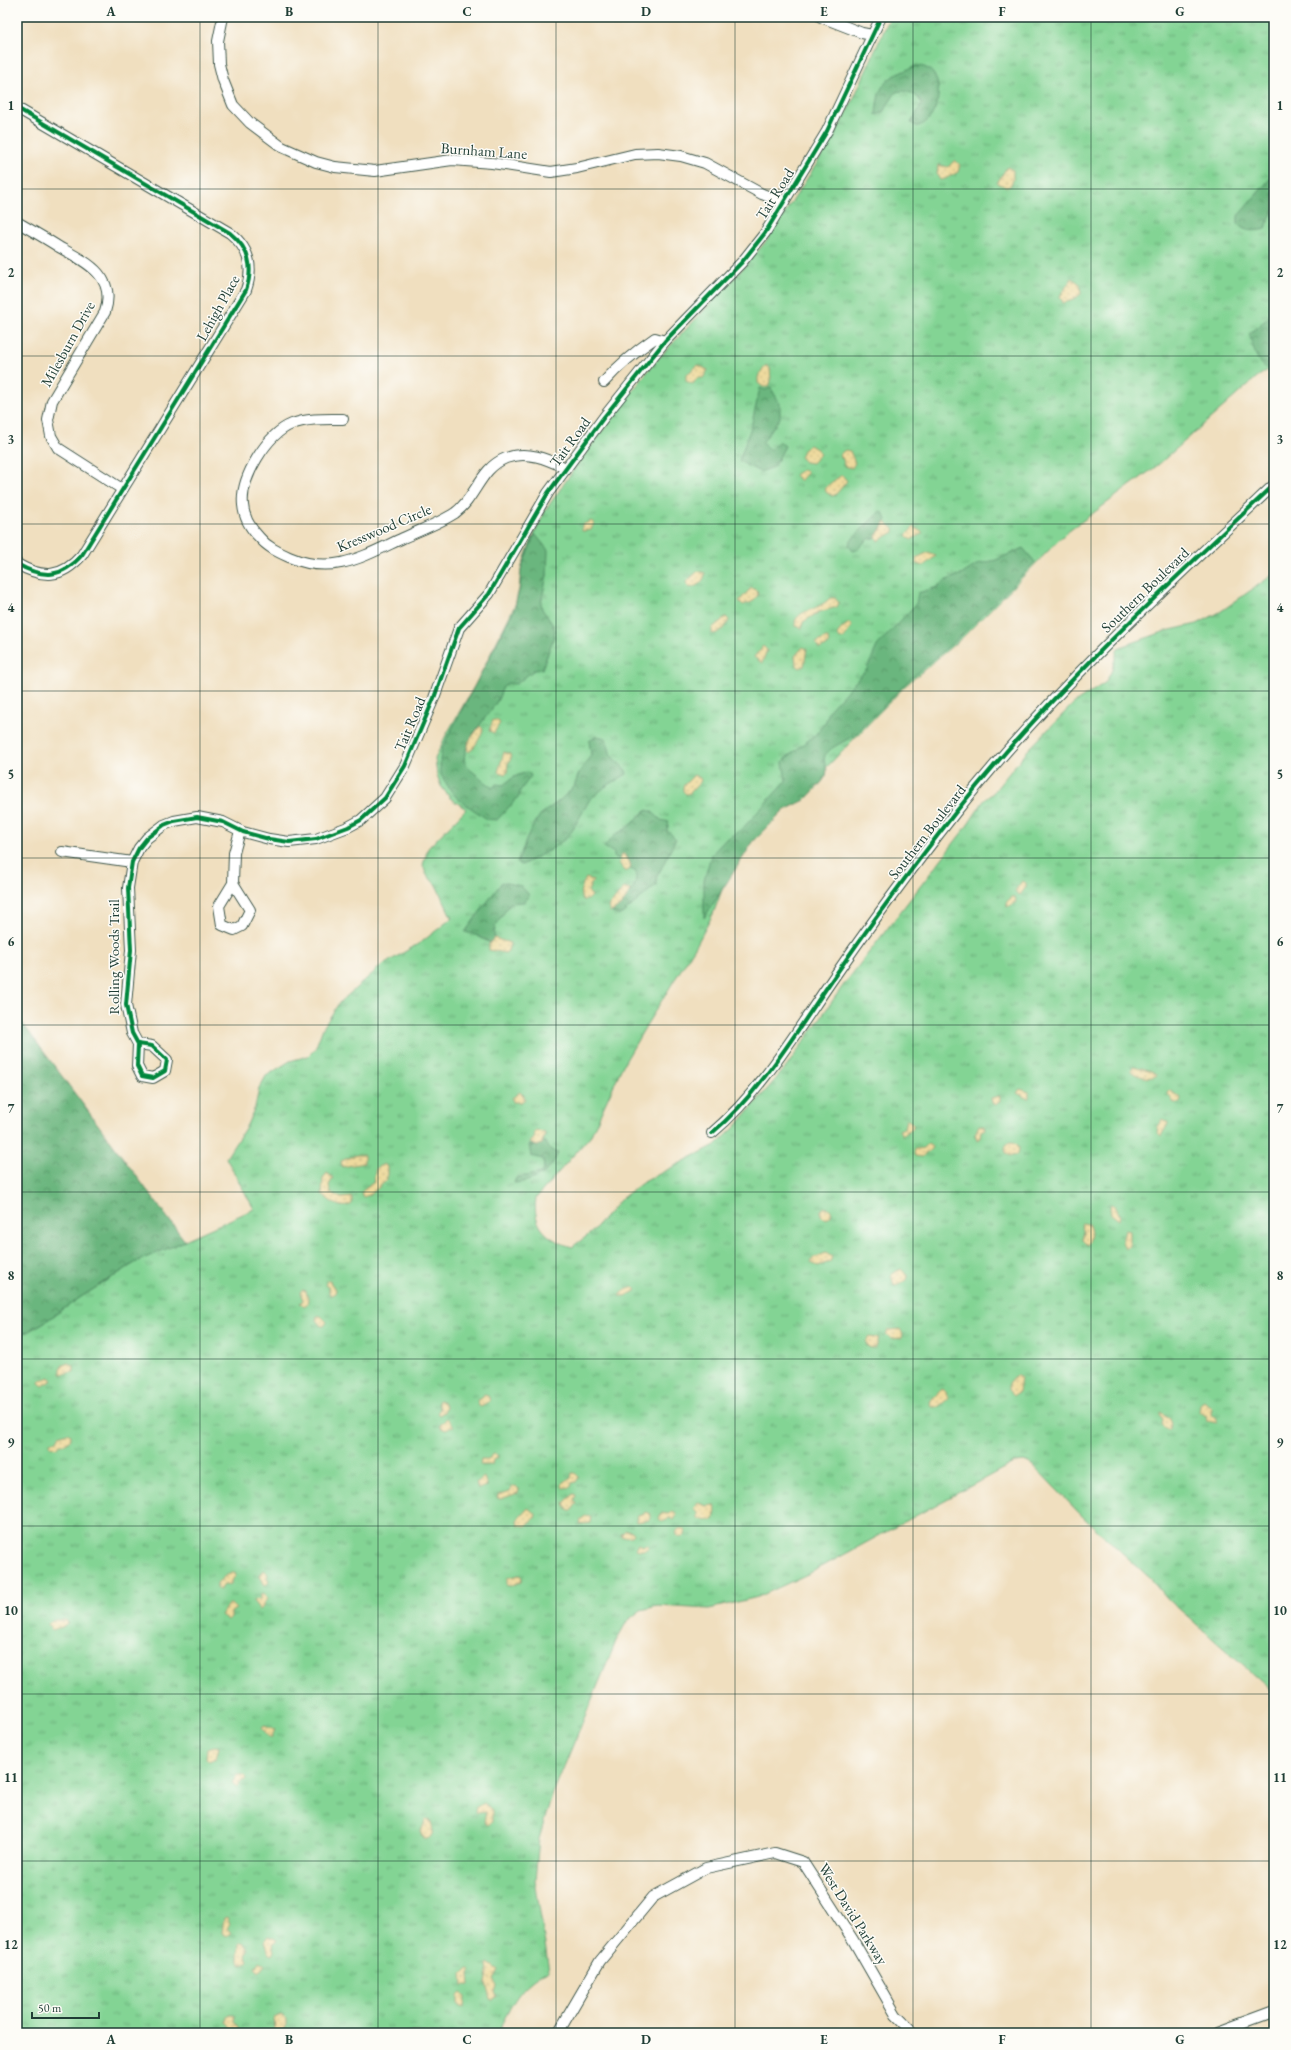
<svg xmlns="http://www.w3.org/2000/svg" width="1291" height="2050" viewBox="0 0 1291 2050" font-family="'EB Garamond',serif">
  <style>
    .grass { fill: url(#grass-tufts); stroke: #518864 }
    .forest { fill: url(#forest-crowns); stroke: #447a59 }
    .sand { fill: url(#sand-dots); stroke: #868c69 }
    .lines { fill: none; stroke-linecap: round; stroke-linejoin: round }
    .minor-casing { stroke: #3e5549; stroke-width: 12 }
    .minor { stroke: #fff; stroke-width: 10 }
    .cycleway-casing { stroke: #fdfcf7; stroke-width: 6 }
    .cycleway { stroke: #00873e; stroke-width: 4 }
    .grid { fill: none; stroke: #1f3d34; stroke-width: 1; stroke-opacity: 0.55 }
    .labels { text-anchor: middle; stroke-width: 3; stroke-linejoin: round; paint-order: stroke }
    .street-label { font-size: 15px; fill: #1f3d34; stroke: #fdfcf7 }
    .neatline { fill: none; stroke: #1f3d34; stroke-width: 1.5 }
    .grid-label { font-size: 13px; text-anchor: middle; font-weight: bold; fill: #1f3d34 }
  </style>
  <defs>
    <pattern id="grass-tufts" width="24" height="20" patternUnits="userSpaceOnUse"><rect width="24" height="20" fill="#83d494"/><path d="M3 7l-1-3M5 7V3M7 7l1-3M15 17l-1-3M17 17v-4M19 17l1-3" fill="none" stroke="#6bad7a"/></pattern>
    <pattern id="forest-crowns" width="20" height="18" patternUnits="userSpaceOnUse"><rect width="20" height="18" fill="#6ab67e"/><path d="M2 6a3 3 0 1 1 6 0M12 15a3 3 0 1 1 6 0" fill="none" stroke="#579568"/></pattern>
    <pattern id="sand-dots" width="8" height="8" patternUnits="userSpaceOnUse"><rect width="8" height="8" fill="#eeda9e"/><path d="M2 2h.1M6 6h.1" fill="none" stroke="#ccbc89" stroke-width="1.8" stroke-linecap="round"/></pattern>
  </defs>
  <rect width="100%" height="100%" fill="#fdfcf7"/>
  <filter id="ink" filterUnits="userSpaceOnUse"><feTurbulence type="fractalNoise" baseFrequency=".025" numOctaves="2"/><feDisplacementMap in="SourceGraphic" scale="8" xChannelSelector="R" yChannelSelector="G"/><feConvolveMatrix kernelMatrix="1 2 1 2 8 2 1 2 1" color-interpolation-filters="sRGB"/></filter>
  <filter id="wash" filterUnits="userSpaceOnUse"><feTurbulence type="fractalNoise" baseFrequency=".012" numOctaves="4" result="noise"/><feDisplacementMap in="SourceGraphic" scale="16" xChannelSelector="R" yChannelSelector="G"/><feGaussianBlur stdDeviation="0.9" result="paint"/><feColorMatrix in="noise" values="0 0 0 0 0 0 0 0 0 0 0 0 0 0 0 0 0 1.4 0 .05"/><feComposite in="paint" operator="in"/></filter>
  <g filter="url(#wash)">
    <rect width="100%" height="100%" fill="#f0dfbf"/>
    <path class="grass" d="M890,17h384v349l-17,11 -99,88 -93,69 -101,102 -58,49 -87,90 -58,47 -35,57 -13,35 -16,30 -50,80 -25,43 -31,68 -55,63c-4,28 10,41 36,49l19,-14 31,-35 20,-15 75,-39 17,-16 53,-62 55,-79 125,-161 18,-27 7,-5 35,-43 46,-47 33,-22 6,-12 6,-22 48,-17 31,-7 23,-12 54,-38v1119l-106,-94 -17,-20 -67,-61 -51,-53 -9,-4 -9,1 -203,110 -54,25 -49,12 -51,-3 -17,4 -14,11 -10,18 -66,159 -12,41 -4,41 14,90c-31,16 -36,33 -52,63h-480v-699l10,-2 16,-9 38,-26 57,-36 116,-52 -28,-51 21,-33 8,-18 4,-18 7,-13 24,-15 18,-5 7,-7 8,-21 16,-25 42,-37 42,-25 29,-23 -16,-33 -10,-11 -3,-9 5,-17 38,-39 -16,-11 -9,-12 -4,-11 -2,-16 10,-22 31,-54 39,-78 4,-16 2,-20 9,-26 15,-32 32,-46 76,-101 78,-82 37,-43 64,-99 20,-38z"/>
    <g class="forest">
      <path d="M916,66c34,-1 25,57 1,60l-6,-3 11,-19c-4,-10 -16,-15 -26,-12l-13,20 -7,3c2,-33 10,-37 40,-49z"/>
      <path d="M1274,174v38l-5,6 -3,11c-10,2 -21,4 -28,-5v-8z"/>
      <path d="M1269,317l5,5v41l-8,5c-12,-9 -12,-21 -17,-34z"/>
      <path d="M760,388l5,2 6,-2 9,16v14c-7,8 -11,16 -18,25l8,7 9,-9 6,5 -11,21 -14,5 -21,-11 12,-34z"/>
      <path d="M880,511l3,1 3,8 -11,18 -7,1 -11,11 -4,1 -4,-5 1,-5z"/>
      <path d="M535,534l13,16 -1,25 -6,28 1,6 11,16 2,5 -1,7 -12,32 -8,1 -18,14 -8,-1 -5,3c-2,6 -4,12 -7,17 -9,14 -41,48 -29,64l26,21 3,-4 7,1 11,-8 13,-5 3,2 1,2 -11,15 -1,5 -22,24 -10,-1 -29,-20 -7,-8 -10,-16 -1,-15 2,-12 72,-138 6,-23 1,-18z"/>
      <path d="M1023,548l12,14 -73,73 -54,46 -53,54 -23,13 -7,7 -1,5 3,10 -1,6 -4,6 -17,18 -20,10 -32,32 -49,76v-37l7,-26 14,-15 17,-11 44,-48 -3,-19 2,-3 31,-25 10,-13 3,-11 38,-41 10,-23 39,-42 2,-11 19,-6 9,-7 15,-5 17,-11 18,-4z"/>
      <path d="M597,736l9,2 5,18 14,13 2,5 -22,13 -15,12 -18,32 -7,8 -15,11 -28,15 -5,-2 12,-30 11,-18 19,-14 15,-14 5,-14 12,-18 -2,-14z"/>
      <path d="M646,810l5,1 10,9 8,2 -2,8 9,9 -16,32 -3,4 -1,10 -34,29 -5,1 -5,-3 21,-23 4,-14 -2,-4 -5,-2v-7l-6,-8 -5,5 -5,-2v-4l-10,-6 12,-13 11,-6z"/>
      <path d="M502,882l19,4 8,9 -5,7 -14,1 -15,24 -1,11 -4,5 -14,-8 -11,-3z"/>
      <path d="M17,1016l168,225 -47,20 -57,36 -38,26 -16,9 -10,2z"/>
      <path d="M542,1141l4,1 2,6 10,5c-9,21 -22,28 -44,30l2,-5 25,-5 3,-4 -1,-10 -12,-3 -2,-11 6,1z"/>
    </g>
    <g class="sand">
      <path d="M955,160l5,5 -2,7 -13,7 -5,1 -3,-5 1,-10 10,2z"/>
      <path d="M1007,167l6,3v10l-3,6 -4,1 -9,-4z"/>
      <path d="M1072,278l8,6 1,10 -8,6 -10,3 -3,-7z"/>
      <path d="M698,365l10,5 -5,8h-6l-4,6 -7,-3v-6z"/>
      <path d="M766,365l4,3 1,13 -2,6h-6l-5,-4v-6z"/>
      <path d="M810,445l8,5 2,4 -8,9 -7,-1 -5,-5 3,-7z"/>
      <path d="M845,450l5,1 5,12 -3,5 -8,-2 -1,-7 -4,-4z"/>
      <path d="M802,470l6,2 -8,9 -5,-6z"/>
      <path d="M842,475l5,6 -10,12 -4,3 -6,-3 -3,-4c1,-2 16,-13 18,-14z"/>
      <path d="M591,521l3,2 -3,7 -9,1v-6z"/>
      <path d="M886,522l8,7v3l-16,9 -2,-5z"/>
      <path d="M914,527l9,6 -12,7 -5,-5z"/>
      <path d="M929,552l7,4 -13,10 -6,-2 -1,-6z"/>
      <path d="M698,571l7,2c0,8 -8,14 -16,15l-3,-6z"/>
      <path d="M751,588l6,2 1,5 -6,7 -9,3 -4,-4z"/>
      <path d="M830,598h5l4,5 -2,4 -18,5 -16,10 -1,6 -6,-2 -1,-5c5,-10 15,-10 24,-15 4,-2 8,-5 11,-8z"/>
      <path d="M726,617l3,3c-2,6 -10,14 -17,14v-6z"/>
      <path d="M849,623l3,3 -8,12 -4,1 -3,-5 5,-6z"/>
      <path d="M826,638h2l1,7 -10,4 -3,-6z"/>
      <path d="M763,646l4,4 -5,13 -8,-6z"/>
      <path d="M803,647l4,2 -3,17 -4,2 -4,-3 -1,-9z"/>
      <path d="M493,720h4l3,3 -6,10 -5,-2z"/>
      <path d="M480,726l3,3c0,5 -10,21 -14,23l-2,-2 2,-9z"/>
      <path d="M504,752l6,2 1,5 -3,4 -1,10 -2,1 -7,-2z"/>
      <path d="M694,775l6,3 1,3 -11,12 -4,1 -3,-3v-5z"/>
      <path d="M622,854h2l7,13 -3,4h-3l-6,-8z"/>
      <path d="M586,878l7,2 -5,11 4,5 -4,4h-5c-6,-7 0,-16 3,-22z"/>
      <path d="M1022,881l4,2v4l-6,8 -5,-4z"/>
      <path d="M624,888l6,2c-1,7 -13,21 -20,22l-2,-5z"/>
      <path d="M1011,897h4l1,5 -9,5 -1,-4z"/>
      <path d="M494,938l16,5 -2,8 -3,2 -16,-3v-6z"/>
      <path d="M1133,1066l16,4 8,4 -1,2c-7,3 -19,1 -25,-5z"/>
      <path d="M1020,1089l9,3v6h-3l-9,-5z"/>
      <path d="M1169,1090l12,8 -1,5h-6l-6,-9z"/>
      <path d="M520,1092l4,4 1,3 -4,3h-8l-1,-4z"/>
      <path d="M1000,1096v5l-4,4 -4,-2 -1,-5z"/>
      <path d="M907,1119l6,5v4l-11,7 -3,-5 6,-2z"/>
      <path d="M1163,1119l4,2 1,3 -7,12 -3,-3 -1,-5z"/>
      <path d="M979,1125l5,1 1,3 -4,2 -1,7 -3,2 -2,-6z"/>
      <path d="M536,1130l9,3 -3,11 -5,2 -7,-3 5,-6 -1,-4z"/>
      <circle cx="1012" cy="1149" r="7"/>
      <path d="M928,1143l4,3 -1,3 -9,8 -7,-1 -1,-3 1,-4 8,-1z"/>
      <path d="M356,1155h8v8l-22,4 -1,-6z"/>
      <path d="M384,1164l3,3v13l-17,15 -7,2 -2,-4 5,-6 7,-4 3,-15z"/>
      <path d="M327,1173l6,5 -4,7 1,7 11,6 11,-1v7c-11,7 -21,-3 -30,-9l1,-17z"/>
      <path d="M1111,1205l4,1 5,9 -1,5 -8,-6 -1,-6z"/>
      <circle cx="826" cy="1213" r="5.5"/>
      <path d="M1082,1223l6,1c4,5 4,16 -1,20l-5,-5 2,-7 -3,-7z"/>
      <path d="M1125,1230l5,1v15l-5,2 -3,-6z"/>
      <path d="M826,1253l6,4 -2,5 -12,4 -7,-3 2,-5z"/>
      <path d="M900,1269l7,5c1,8 -7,11 -13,12l-3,-11z"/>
      <path d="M327,1280h3l1,5 5,4 -1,5 -4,1 -2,-2v-5l-4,-3z"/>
      <path d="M634,1287l3,3 -11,6h-7l3,-5z"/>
      <path d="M303,1290l3,1 2,8 -1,6 -3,2 -4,-4 3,-3 -3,-8z"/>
      <path d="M317,1316h4l6,6 -3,4h-3l-5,-6z"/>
      <path d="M900,1329l3,5 -1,4 -10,1 -6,-5 2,-4z"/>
      <path d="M869,1337l10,1 -3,10h-5l-4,-2 -1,-4z"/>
      <path d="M68,1363l6,3v6l-13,2v-8z"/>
      <path d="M1016,1375l5,3 -2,14 -5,3 -5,-5v-7z"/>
      <path d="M50,1377l3,3 -10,6 -4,-3 1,-3z"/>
      <path d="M22,1384l3,3 -2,8 -6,-1v-6z"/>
      <path d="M942,1389l4,2 2,8 -10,8h-6l-2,-3 1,-4z"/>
      <path d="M484,1394l4,1 2,6 -9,6 -2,-1 -2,-6 5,-2z"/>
      <path d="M439,1400l5,2 2,5 -2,5 -5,3 -2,-2 3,-4 -2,-7z"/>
      <path d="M1204,1401l8,7 -1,7 6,4v4l-10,-2 -1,-6 -7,-4 1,-7z"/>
      <path d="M1160,1413l10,6 2,5 -3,6 -7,-5 1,-5 -3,-3z"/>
      <path d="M447,1418l7,8 -8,4 -5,-2 -1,-3z"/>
      <path d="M67,1433l4,2v4l-5,5h-6l-3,4 -7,-2v-3l7,-3 2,-4z"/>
      <path d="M494,1454l3,1 1,3 -5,2 -1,5h-12l1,-6h7z"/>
      <path d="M572,1473h3l4,4 -3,5 -4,1 -1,4 -8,1 -1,-2 1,-4 8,-4z"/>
      <path d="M484,1477l3,9 -9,3 -2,-6z"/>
      <path d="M516,1486l3,4 -1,3 -17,6 -4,-1 1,-3 12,-4 2,-4z"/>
      <path d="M573,1494l3,1 -2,5 3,3 -5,7h-3l-4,-3 -1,-4z"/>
      <path d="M698,1503l9,3 7,-1 2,7 -3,8 -15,-1v-6l-5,-4z"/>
      <path d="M528,1508l8,6 -1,4 -9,8 -8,-1 -1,-5z"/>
      <path d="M674,1511l3,4 -3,5 -5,-2 -7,3 -3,-2 2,-6 8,1z"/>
      <path d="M647,1512l4,2 -2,6 -13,2v-3l2,-4z"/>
      <path d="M587,1515l4,2 -1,6 -10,2 1,-6z"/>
      <circle cx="681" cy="1533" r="4.5"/>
      <path d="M626,1530l6,1 2,3 -2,2 -10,1 -1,-3z"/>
      <path d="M638,1544l4,2 5,-2 2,3c-3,4 -11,4 -14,1z"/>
      <path d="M263,1570l5,4 -1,4 2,4 -3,3 -2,-1 -4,-9z"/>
      <path d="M232,1573h3l1,3 -3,3 -2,5 -7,1 -4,5 -3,-2v-5l8,-7z"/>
      <path d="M519,1575l3,2 -1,5 -11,4 -3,-1v-7z"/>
      <path d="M262,1593l3,1 2,6 -3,2 -1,5 -3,3 -7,-9 2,-2 4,1z"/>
      <path d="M228,1604h3l5,5 -5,3v5l-3,3 -7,-5z"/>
      <path d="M52,1620h14l2,3 -3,3 -13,4 -4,-6z"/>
      <path d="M264,1725l11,4 -3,8h-3l-7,-9z"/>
      <path d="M215,1746l4,1 -3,11 -7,3 -3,-3 1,-10z"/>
      <path d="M237,1775h7l3,3 -2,2 -5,2 -3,5 -5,-4z"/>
      <path d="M484,1803l8,7v12l-4,3 -4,-3 2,-10 -8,1 -3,-1 1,-4z"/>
      <path d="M426,1819l4,1c3,7 5,14 -2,19l-4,-1 -3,-7z"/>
      <path d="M227,1917l3,8 -3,3 4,5 -5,3 -4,-3 2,-15z"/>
      <path d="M269,1936l8,4 -4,5 2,6 -2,4 -4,-1 -4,-13z"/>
      <path d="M243,1942l5,8 -2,5 2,6 -4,3 -4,-1 -2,-5 1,-15z"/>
      <path d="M259,1961l6,4 -6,7 -4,-4z"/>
      <path d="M488,1963l10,7 -5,9 4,6 -2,6 2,5 -4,4 -3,-1 -4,-16 2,-10 -1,-7z"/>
      <path d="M468,1968l3,2 -2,4 1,11h-7l-1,-11z"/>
      <path d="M461,1993l4,3 -1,10 -2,1 -4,-3v-8z"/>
      <path d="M231,2015l4,1 -1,6 4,5 1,6h-5l-8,-11 1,-5z"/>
      <path d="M281,2015l5,4v6l-4,8h-7l-1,-15z"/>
    </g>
  </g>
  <g filter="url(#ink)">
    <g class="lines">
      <g class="minor-casing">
        <g id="minor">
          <path d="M223,17l-5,24 1,23 4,16 10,25 17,18 32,24 34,15 19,5 40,4 77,-11 40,3 59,9 26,-4 58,-14 23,-1 23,3 24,7 57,31 22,8"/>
          <path d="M821,17l41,16 10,2"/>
          <path d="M17,108l213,125c19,15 24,34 16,57l-164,265c-20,23 -39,24 -65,9"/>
          <path d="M17,222c14,8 28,16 42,25 27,15 58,29 46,65l-53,89 -4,19 3,16 7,12 64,41"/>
          <path d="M604,382c15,-17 32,-31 51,-44l10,3"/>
          <path d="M343,419c-16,0 -35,-1 -51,5 -25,10 -52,54 -49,81 1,12 8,24 16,32 8,10 19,15 30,20 44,19 75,-1 114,-19 17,-8 37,-15 52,-25 21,-15 25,-45 51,-55 21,-8 41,1 60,10"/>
          <path d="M62,852l70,10"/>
          <path d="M233,883l17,27 -8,16 -8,4 -12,-5 -3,-19 14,-23 1,-30 6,-22"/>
          <path d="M138,1044l14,2 15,14 -2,11 -12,7 -11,-2 -5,-10 1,-22 -6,-11 -6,-28 5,-55 -3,-62 4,-26 7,-14 8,-10 17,-13 10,-4 23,-4 26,5 20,10 26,7 20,3 27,-3 32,-12 13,-7 24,-22 20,-32 29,-68 25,-70 30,-34 59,-101 56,-76 61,-76 77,-79 23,-29 62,-102 54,-114"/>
          <path d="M712,1133c49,-41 84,-101 120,-153 39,-57 80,-112 123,-167 95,-120 208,-224 319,-328"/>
          <path d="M558,2033l42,-72 53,-64 53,-29 69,-15 28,9 50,78 43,75 18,18"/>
          <path d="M1217,2033l57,-21"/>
        </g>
      </g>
      <use href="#minor" class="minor"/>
      <g class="cycleway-casing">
        <g id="cycleway">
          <path d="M17,108l213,125c19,15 24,34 16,57l-164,265c-20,23 -39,24 -65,9"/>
          <path d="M138,1044l14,2 15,14 -2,11 -12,7 -11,-2 -5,-10 1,-22 -6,-11 -6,-28 5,-55 -3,-62 4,-26 7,-14 8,-10 17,-13 10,-4 23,-4 26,5 20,10 26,7 20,3 27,-3 32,-12 13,-7 24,-22 20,-32 29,-68 25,-70 30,-34 59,-101 56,-76 61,-76 77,-79 23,-29 62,-102 54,-114"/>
          <path d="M712,1133c49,-41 84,-101 120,-153 39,-57 80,-112 123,-167 95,-120 208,-224 319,-328"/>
        </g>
      </g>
      <use href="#cycleway" class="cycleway"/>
    </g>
  </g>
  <path class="grid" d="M200,17v2016M378,17v2016M556,17v2016M735,17v2016M913,17v2016M1091,17v2016M17,189h1257M17,356h1257M17,524h1257M17,691h1257M17,858h1257M17,1025h1257M17,1192h1257M17,1359h1257M17,1526h1257M17,1694h1257M17,1861h1257"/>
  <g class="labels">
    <g class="street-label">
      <text transform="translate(484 151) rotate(4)" y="5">Burnham Lane</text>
      <text transform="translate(775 194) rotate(-58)" y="5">Tait Road</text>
      <text transform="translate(218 308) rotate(-61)" y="5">Lehigh Place</text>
      <text transform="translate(68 344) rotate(-61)" y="5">Milesburn Drive</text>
      <text transform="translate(570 442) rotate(-54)" y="5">Tait Road</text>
      <text transform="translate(384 528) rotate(-23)" y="5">Kresswood Circle</text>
      <text transform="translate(1145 590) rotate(-44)" y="5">Southern Boulevard</text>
      <text transform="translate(410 724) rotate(-67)" y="5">Tait Road</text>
      <text transform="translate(927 832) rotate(-52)" y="5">Southern Boulevard</text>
      <text transform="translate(114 957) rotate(-90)" y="5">Rolling Woods Trail</text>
      <text transform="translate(853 1914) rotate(58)" y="5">West David Parkway</text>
    </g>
  </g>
  <rect width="1291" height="2050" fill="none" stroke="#fdfcf7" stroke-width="44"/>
  <path d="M32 2012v6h67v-6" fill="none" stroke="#1f3d34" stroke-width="2"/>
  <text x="38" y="2012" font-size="12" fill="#1f3d34" stroke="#fdfcf7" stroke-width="3" paint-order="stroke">50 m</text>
  <rect x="22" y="22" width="1247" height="2006" class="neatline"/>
  <g class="grid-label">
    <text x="111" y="16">A</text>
    <text x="289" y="16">B</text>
    <text x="467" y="16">C</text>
    <text x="646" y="16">D</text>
    <text x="824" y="16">E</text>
    <text x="1002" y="16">F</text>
    <text x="1180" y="16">G</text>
    <text x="11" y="110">1</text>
    <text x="1280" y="110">1</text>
    <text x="11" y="277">2</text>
    <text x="1280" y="277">2</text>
    <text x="11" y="444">3</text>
    <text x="1280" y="444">3</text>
    <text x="11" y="612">4</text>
    <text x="1280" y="612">4</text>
    <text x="11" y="779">5</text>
    <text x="1280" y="779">5</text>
    <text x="11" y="946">6</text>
    <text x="1280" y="946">6</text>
    <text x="11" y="1113">7</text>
    <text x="1280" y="1113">7</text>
    <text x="11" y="1280">8</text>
    <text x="1280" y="1280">8</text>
    <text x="11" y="1447">9</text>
    <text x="1280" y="1447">9</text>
    <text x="11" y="1615">10</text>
    <text x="1280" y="1615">10</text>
    <text x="11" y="1782">11</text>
    <text x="1280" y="1782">11</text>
    <text x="11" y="1949">12</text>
    <text x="1280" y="1949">12</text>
    <text x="111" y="2044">A</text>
    <text x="289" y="2044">B</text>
    <text x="467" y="2044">C</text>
    <text x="646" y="2044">D</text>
    <text x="824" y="2044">E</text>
    <text x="1002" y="2044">F</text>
    <text x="1180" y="2044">G</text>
  </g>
</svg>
